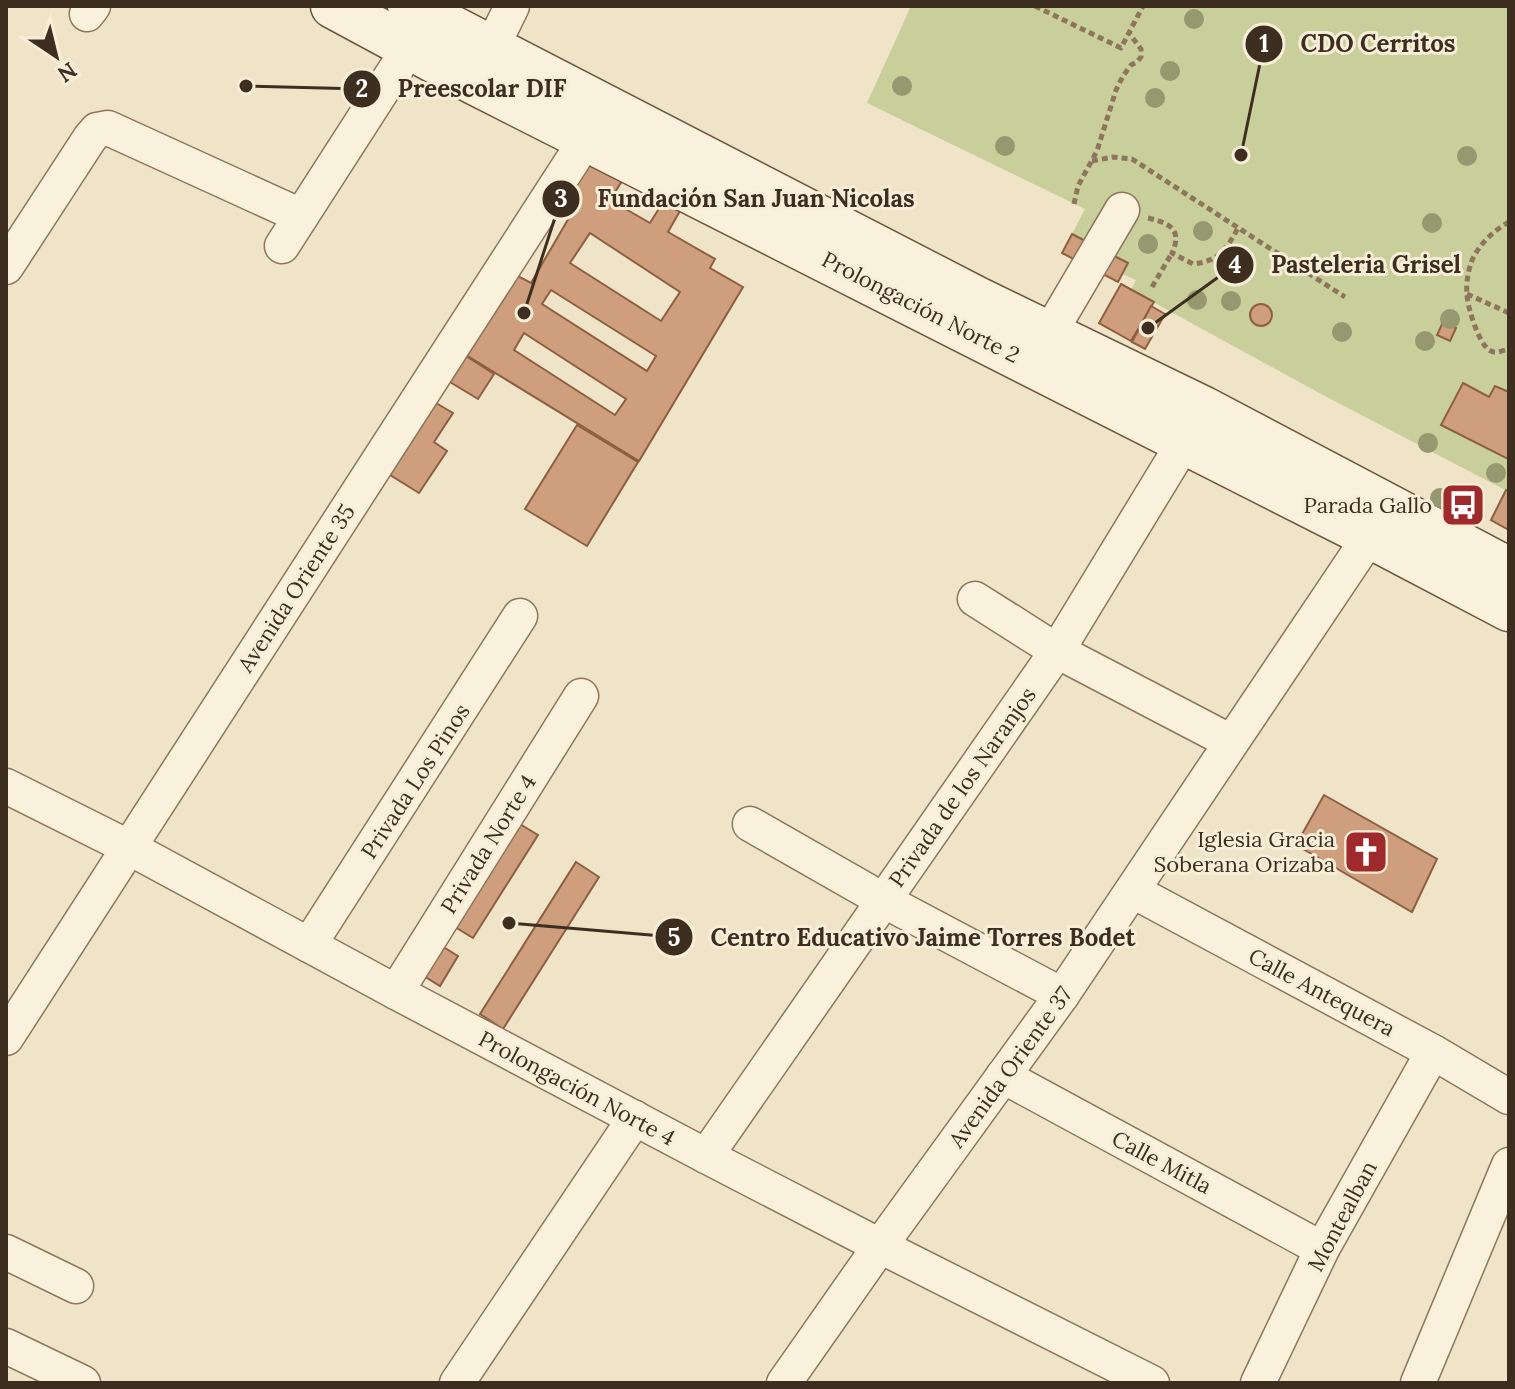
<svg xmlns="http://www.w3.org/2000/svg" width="1515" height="1389" viewBox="0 0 1515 1389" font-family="Lora,serif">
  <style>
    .green { fill: #c9cf9b }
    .building { fill: #cf9f7d; stroke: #8d5f41; stroke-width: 2; fill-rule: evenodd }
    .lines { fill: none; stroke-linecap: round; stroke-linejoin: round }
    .street-casing { stroke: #8d765c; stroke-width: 37 }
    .secondary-casing { stroke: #6f573f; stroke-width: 47 }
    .path { stroke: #8d765c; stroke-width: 5; stroke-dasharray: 6 4; stroke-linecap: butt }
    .street { stroke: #faf1dc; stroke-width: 34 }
    .secondary { stroke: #faf1dc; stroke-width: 44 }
    .tree { fill: #96986f }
    .labels { text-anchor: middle; stroke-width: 6; stroke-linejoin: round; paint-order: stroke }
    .street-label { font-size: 22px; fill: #3d2e20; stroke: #f7eed8 }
    .poi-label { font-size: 22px; fill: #3d2e20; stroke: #f7eed8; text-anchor: end }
    .leader { fill: none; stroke: #3d2e20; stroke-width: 3 }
    .callout-dot { fill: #3d2e20; stroke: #f7eed8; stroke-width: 3 }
    .mark-label { font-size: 24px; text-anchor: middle; font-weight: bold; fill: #fff }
    .callout-label { font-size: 24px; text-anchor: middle; font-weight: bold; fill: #3d2e20; stroke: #f7eed8; stroke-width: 6; stroke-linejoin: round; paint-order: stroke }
  </style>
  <rect width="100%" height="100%" fill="#f0e4c8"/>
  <path class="green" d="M911,6h598v486l-188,-98 -190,-104 5,-10 -14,-6 -4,8 -56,-29 23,-44 -218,-106z"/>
  <g class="building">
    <path d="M583,160l39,21 -12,19 40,23 13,-21 17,9 -12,21 47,27 -5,9 33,19 -104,174 -173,-106 50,-80 15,8 46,-79 -15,-8zM590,233l90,59 -19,29 -91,-58zM551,290l105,66 -9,15 -105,-67zM524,333l102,66 -11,16 -101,-65z"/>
    <path d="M1072,234l56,29 -10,19 -56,-29z"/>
    <path d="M1121,284l33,18 -23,39 -32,-18z"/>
    <circle cx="1261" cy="315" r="11"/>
    <path d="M1151,306l14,8 -20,35 -13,-7z"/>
    <path d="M1443,322l13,6 -6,13 -13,-6z"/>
    <path d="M466,356l28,18 -16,25 -28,-17z"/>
    <path d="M1463,383l26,14 6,-11 14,6 -1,67 -67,-34z"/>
    <path d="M436,403l17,10 -19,29 13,9 -28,42 -29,-18z"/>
    <path d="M577,425l61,37 -51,84 -62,-37z"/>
    <path d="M1506,490l3,2v38l-18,-10z"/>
    <path d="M1324,795l113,64 -25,53 -116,-67z"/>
    <path d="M515,821l23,14 -65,103 -23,-14z"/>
    <path d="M576,862l23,15 -96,152 -23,-15z"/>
    <path d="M437,943l21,13 -18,30 -21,-13z"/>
  </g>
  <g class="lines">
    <g class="street-casing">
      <g id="street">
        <path d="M87,14l6,-8"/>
        <path d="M481,70l31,-64"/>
        <path d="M282,246l128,-199"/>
        <path d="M6,267l84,-129 7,-8 11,-2 193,88"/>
        <path d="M1049,334l73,-124"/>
        <path d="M975,599l82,52 174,91"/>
        <path d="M6,786l122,61 268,145 310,164 174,90 272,137"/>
        <path d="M750,824l133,76 179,95"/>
        <path d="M1133,891l300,161 76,45"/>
        <path d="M309,945l211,-329"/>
        <path d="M396,992l185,-296"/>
        <path d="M6,1038l581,-900"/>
        <path d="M1003,1076l319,173"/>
        <path d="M706,1156l351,-505 140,-230"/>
        <path d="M6,1252l70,34"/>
        <path d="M6,1346l77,37"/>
        <path d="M457,1383l178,-265"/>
        <path d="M784,1383l96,-137 182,-251 308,-459 12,-22"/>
        <path d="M1258,1383l64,-134 111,-197"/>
        <path d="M1418,1383l91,-218"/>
      </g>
    </g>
    <g class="secondary-casing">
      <g id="secondary">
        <path d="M333,6l141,76 896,454 139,73"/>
        <path d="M410,6l567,293 227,110 305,161"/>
      </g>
    </g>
    <g class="path">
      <path d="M1035,6l86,42 22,-42"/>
      <path d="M1092,161l21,-4 19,2 213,138"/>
      <path d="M1074,204l4,-18 19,-35 19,-61 7,-14 8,-11 6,-3 4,-5v-8l-12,-16"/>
      <path d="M1148,218c21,5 35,11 24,35l21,11c26,-3 33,-14 45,-36"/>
      <path d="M1509,222c-15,8 -32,24 -38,41 -3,9 -5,21 -4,31 0,12 12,52 24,57 5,3 13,-1 18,-2"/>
      <path d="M1152,287l20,-34"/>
      <path d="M1467,294l42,19"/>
    </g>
    <use href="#street" class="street"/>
    <use href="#secondary" class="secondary"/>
  </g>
  <g class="tree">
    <circle cx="1194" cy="19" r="10"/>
    <circle cx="1170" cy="71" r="10"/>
    <circle cx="902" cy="86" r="10"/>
    <circle cx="1155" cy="98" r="10"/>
    <circle cx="1005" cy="146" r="10"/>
    <circle cx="1467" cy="156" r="10"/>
    <circle cx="1432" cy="223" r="10"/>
    <circle cx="1203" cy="231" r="10"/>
    <circle cx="1148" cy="244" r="10"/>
    <circle cx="1197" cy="300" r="10"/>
    <circle cx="1231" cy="301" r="10"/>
    <circle cx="1450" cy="319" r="10"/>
    <circle cx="1342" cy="332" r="10"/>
    <circle cx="1425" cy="341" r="10"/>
    <circle cx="1428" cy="443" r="10"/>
    <circle cx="1496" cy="473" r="10"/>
    <circle cx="1440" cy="498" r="10"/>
  </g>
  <defs>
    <g id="bus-square" transform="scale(2.3)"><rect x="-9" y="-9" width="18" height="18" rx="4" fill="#9e2a2b" stroke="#f7eed8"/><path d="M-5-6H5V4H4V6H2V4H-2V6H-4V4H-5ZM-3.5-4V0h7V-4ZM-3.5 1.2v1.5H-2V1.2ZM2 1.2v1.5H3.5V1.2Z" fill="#fff"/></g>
    <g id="church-square" transform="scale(2.3)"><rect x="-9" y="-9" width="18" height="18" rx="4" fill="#9e2a2b" stroke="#f7eed8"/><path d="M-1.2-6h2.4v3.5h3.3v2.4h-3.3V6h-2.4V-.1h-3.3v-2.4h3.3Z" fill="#fff"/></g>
  </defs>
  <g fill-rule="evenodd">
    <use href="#bus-square" x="1463" y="505"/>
    <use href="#church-square" x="1366" y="852"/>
  </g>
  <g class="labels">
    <g class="street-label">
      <text transform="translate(921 307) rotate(27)" y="8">Prolongación Norte 2</text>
      <text transform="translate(296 588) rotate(-57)" y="8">Avenida Oriente 35</text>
      <text transform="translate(415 781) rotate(-57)" y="8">Privada Los Pinos</text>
      <text transform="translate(962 787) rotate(-55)" y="8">Privada de los Naranjos</text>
      <text transform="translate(488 844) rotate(-58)" y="8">Privada Norte 4</text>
      <text transform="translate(1322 992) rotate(28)" y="8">Calle Antequera</text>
      <text transform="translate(1010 1067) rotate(-54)" y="8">Avenida Oriente 37</text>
      <text transform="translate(577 1088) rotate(28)" y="8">Prolongación Norte 4</text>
      <text transform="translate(1162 1162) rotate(28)" y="8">Calle Mitla</text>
      <text transform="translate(1342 1216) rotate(-62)" y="8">Montealban</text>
    </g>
    <g class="poi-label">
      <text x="1432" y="513">Parada Gallo</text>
      <text x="1335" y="847">Iglesia Gracia<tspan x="1335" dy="25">Soberana Orizaba</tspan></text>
    </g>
  </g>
  <path class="leader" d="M1241 155L1264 44M246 86L362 89M524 313L561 199M1148 328L1235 265M509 923L674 937"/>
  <g class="callout-dot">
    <circle cx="1241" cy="155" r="8"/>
    <circle cx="246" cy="86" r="8"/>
    <circle cx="524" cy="313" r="8"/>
    <circle cx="1148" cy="328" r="8"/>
    <circle cx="509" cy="923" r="8"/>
    <circle cx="1264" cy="44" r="20"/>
    <circle cx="362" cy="89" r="20"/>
    <circle cx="561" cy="199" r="20"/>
    <circle cx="1235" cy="265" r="20"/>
    <circle cx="674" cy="937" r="20"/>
  </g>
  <g class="mark-label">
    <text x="1264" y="52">1</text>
    <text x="362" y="97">2</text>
    <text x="561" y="207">3</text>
    <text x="1235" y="273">4</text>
    <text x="674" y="946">5</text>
  </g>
  <g class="callout-label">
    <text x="1378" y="52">CDO Cerritos</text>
    <text x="482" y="97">Preescolar DIF</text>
    <text x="756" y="207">Fundación San Juan Nicolas</text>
    <text x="1366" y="273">Pasteleria Grisel</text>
    <text x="923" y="946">Centro Educativo Jaime Torres Bodet</text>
  </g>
  <rect width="1515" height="1389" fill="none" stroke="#3d2e20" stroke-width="16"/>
  <g transform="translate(56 56) rotate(145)" stroke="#f7eed8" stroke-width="6" paint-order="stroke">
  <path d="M0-6L14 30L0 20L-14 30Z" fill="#3d2e20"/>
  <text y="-12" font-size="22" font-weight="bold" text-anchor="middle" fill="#3d2e20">N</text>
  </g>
</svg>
